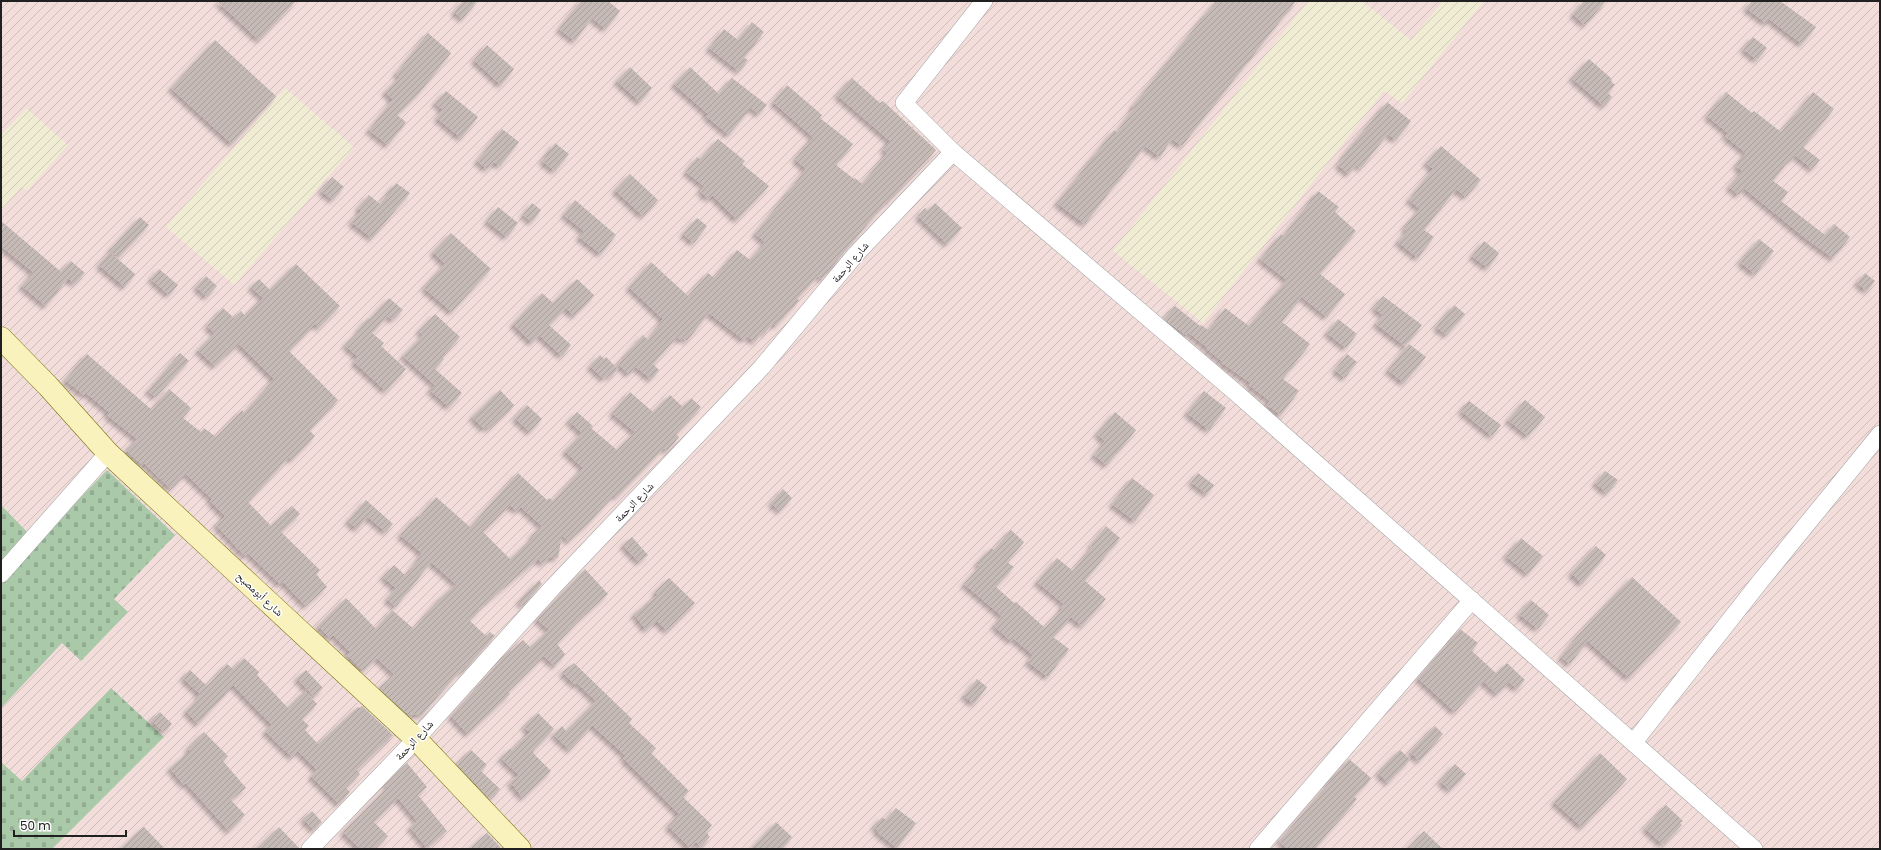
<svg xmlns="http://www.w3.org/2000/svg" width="1881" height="850" viewBox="0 0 1881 850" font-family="Poppins,'Noto Naskh Arabic',sans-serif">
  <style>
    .military { fill: url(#military-furrows) }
    .farmland { fill: url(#farmland-furrows) }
    .cemetery { fill: url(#cemetery-stones) }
    .building { fill: url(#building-hatch); fill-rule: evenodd; filter: url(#shadow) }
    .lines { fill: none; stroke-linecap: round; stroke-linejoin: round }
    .street-casing { stroke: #a1a1a1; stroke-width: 18 }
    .secondary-casing { stroke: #787106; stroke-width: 23 }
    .street { stroke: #fff; stroke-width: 17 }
    .secondary { stroke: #f9f2bd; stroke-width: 22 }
    .labels { text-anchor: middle; stroke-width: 3; stroke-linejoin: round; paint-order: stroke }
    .street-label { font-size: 11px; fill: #202020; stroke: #fff }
  </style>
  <defs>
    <pattern id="military-furrows" width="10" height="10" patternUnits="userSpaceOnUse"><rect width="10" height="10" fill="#f2dddb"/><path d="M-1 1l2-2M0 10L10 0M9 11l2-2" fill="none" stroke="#cfbdbc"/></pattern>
    <pattern id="farmland-furrows" width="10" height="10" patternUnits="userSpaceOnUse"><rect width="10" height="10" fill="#efecd3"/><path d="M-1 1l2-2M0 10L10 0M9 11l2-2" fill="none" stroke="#cdcab5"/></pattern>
    <pattern id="cemetery-stones" width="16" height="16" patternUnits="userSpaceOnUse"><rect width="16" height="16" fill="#a9c9a8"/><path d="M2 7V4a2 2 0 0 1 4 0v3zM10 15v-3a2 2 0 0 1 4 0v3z" fill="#91ac90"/></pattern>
    <pattern id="building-hatch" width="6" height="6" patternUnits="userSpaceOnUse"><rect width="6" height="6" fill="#c5bab6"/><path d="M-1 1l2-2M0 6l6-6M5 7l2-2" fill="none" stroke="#a9a09c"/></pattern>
    <filter id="shadow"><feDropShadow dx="-3.5" dy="3.5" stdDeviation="2" flood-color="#0004"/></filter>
  </defs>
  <rect width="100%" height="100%" fill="#f1ece7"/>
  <rect class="military" x="1" y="1" width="1879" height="848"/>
  <g class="farmland">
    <path d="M1308,1h54l49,39 32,-39h41l-82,102 -18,-12 -181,232 -90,-72z"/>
    <path d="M285,88l69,59 -120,138 -68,-58z"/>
    <path d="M26,108l42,37 -41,46 -5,-4 -21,23v-75z"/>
  </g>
  <g class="cemetery">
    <path d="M107,470l68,65 -61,64 14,13 -47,49 -19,-18 -61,65v-127z"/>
    <path d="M1,505l28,29 -28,31z"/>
    <path d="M111,688l53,49 -112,112h-51v-87l21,19z"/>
  </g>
  <g class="building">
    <path d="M217,1h79l-37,39z"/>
    <path d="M463,1h14l-14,18 -9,-7z"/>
    <path d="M581,1h27l12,10 -14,18 -14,-11 -17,23 -16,-12z"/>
    <path d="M1216,1h80l-114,145 -10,-7 -12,18 -15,-11 -60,78 -28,-21 57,-73 3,2 17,-24 -2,-1z"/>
    <path d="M1584,1h22l-21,24 -12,-11z"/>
    <path d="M1752,1h28l36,26 -14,17 -33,-25 -3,4 -20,-15z"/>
    <path d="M752,22l12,10 -20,26 4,2 -9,11 -30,-23 15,-19 14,11z"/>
    <path d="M428,33l23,20 -31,39 -23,23 9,7 -18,23 -19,-15 24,-30 -8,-8 15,-15 -4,-3z"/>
    <path d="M1753,37l14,11 -10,12 -14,-11z"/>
    <path d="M215,40l61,56 -44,48 -61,-56z"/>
    <path d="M487,45l27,24 -13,16 -27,-25z"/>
    <path d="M1589,59l23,20 -1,2 4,4 -7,8 4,4 -8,9 -32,-28z"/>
    <path d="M630,67l22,21 -12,14 -23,-21z"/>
    <path d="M690,67l29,27 13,-16 35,27 -8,9 -8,-6 -22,27 -23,-19 2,-2 -34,-30z"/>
    <path d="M852,78l28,25 3,-2 53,49 -48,52 -1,-1 -65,78 -4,-3 -21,23 2,1 -23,26 -3,-3 -9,11 -2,-2 -7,10 -8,-6 -3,4 -35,-27 -22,28 -4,-3 -2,2 -4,-3 -24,27 6,6 -8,9 -15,-12 -7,7 -11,-10 25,-29 5,5 15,-21 -34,-32 22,-25 37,34 20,-23 6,5 23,-28 13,10 15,-18 -10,-8 51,-65 -11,-10 18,-22 -40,-35 14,-17 35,30 -2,3 33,26 -17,21 18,14 1,-1 7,6 25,-31 -4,-4 7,-8 -53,-46z"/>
    <path d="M446,91l32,26 -17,21 -24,-20 6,-8 -8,-7z"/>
    <path d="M1726,92l26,21 2,-2 27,21 32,-40 21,17 -31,38 17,13 -8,9 -17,-14 -3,5 -2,-1 -17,22 15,11 -7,9 44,34 9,-11 16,13 -17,21 -28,-20 -61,-50 -5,7 -10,-8 13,-16 -6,-5 10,-13 -21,-17 3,-3 -21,-17z"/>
    <path d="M1387,102l24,19 -15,19 -8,-6 -27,34 -5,-3 -7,9 -11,-9 6,-8 -1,-1z"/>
    <path d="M502,129l17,13 -19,24 -6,-4 -7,7 -10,-8z"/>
    <path d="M718,139l27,22 -3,3 27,22 -32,34 -25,-25 -3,4 -9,-8 4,-5 -18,-14 11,-15 3,2z"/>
    <path d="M555,143l14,11 -14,17 -13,-10z"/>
    <path d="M1441,146l40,34 -15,17 -10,-8 -32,41 10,7 -16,21 -20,-16 9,-12 -3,-2 16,-19 -11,-9 24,-31 -7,-6z"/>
    <path d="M630,174l28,26 -15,16 -28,-26z"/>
    <path d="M332,177l12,10 -11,13 -12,-9z"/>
    <path d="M396,183l14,10 -38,45 -21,-16 10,-11 -3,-3 11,-13 11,9z"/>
    <path d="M1318,191l21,16 -4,5 21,19 -36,43 25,20 -18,23 -25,-20 -20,25 28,22 -27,35 16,12 -18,24 -14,-10 3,-4 -21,-16 2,-2 -29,-20 1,-1 -16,-13 1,-1 -20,-16 -2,3 -22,-16 11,-13 25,20 1,-1 7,5 17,-22 24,18 38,-46 -27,-21 21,-25 2,2z"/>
    <path d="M575,200l41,35 -15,19 -22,-17 5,-6 -20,-16z"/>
    <path d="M532,203l9,7 -9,12 -9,-7z"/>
    <path d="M935,203l27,25 -15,16 -29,-28 7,-8 3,3z"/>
    <path d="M498,207l20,16 -11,14 -20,-16z"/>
    <path d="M140,217l9,8 -31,33 -8,-8z"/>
    <path d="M697,218l10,8 -13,17 -11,-9z"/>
    <path d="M1,221l65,55 -5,-5 10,-10 14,12 -11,11 -6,-6 -22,28 -24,-20 11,-14 -32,-26z"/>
    <path d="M451,233l40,36 -39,43 -28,-24 21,-24 -12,-12z"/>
    <path d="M1759,239l15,12 -19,23 -15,-12z"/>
    <path d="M1484,241l15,12 -11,15 -16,-12z"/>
    <path d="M110,252l25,22 -10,13 -26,-22z"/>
    <path d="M296,264l44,42 -21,22 -4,-4 -26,27 49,49 -29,30 6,6 -23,24 -3,-3 -41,45 23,24 21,-20 8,8 -19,18 39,38 -4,4 11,13 -21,19 -23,-24 -3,2 -32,-31 -3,3 -29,-31 9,-9 -15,-15 2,-2 -26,-25 -15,15 -27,-26 -2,2 -16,-15 11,-11 -30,-24 2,-3 -23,-19 -2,2 -19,-15 22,-26 65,56 17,-21 22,19 -8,10 18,14 3,-4 12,9 26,-27 2,3 30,-34 -35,-35 -24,22 -17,-16 17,-17 -8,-7 16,-18 11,10 7,-7 4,5 18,-18 -12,-11 8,-8 11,11z"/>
    <path d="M159,269l19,16 -9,10 -18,-16z"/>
    <path d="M1865,273l10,8 -8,10 -10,-8z"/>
    <path d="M206,276l11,10 -10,11 -11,-10z"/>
    <path d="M577,279l17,16 -20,21 -8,-8 -17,17 22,20 -9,11 -23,-21 -7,8 -19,-19 29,-31 11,10z"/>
    <path d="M1383,296l39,29 -17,21 -29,-22 7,-9 -9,-7z"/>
    <path d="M389,298l14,12 -10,10 -5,-4 -16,17 12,10 -3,3 25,23 -20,22 -32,-29 4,-5 -13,-12 14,-14 -1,-1 10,-12 2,1z"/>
    <path d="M1454,305l11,9 -18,21 -11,-8z"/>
    <path d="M435,314l25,23 -18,20 2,2 -9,10 27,24 -13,14 -19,-17 5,-5 -32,-29 20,-21 -4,-4z"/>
    <path d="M1338,319l19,15 -11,14 -19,-15z"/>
    <path d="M1409,344l17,13 -22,26 -16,-13z"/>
    <path d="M180,353l9,8 -33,36 -8,-6z"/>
    <path d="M1347,354l10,8 -12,16 -10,-8z"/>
    <path d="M600,355l4,4 2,-2 12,12 -8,8 -3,-2 -3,4 -14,-13z"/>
    <path d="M500,390l14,15 -25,24 -3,-3 -2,3 -12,-12z"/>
    <path d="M1204,391l22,17 -17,22 -22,-17z"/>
    <path d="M630,392l23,20 17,-17 13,12 8,-9 10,9 -25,27 3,3 -12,14 -3,-3 -47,49 -3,-2 -24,27 -21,19 -7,-5 -4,22h-9l-6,6 -5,-5 -59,50 1,1 -11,10 17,16 4,-4 5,4 -33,37 -2,-2 -38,44 -14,-1 -29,-26 15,-14 -17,-16 -14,13 -16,-16 3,-3 -17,-17 -3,3 -12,-12 28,-28 30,31 16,-19 22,19 23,-28 19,-17 -25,-22 -35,45 -9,-8 9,-11 -13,-11 11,-12 12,11 16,-23 -22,-18 17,-19 2,1 17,-20 34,30 48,-54 29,27 2,-2 4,3 30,-33 -18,-17 17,-18 -13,-12 8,-9 16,14 -2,2 26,22 18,-18 -23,-19zM510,505l7,6 4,-4 21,19 -11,10 2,2 -23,21 -27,-27z"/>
    <path d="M1525,400l20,17 -17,19 -20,-16z"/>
    <path d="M1469,401l32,24 -9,11 -31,-25z"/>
    <path d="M527,405l15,14 -12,13 -15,-14z"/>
    <path d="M1115,412l21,18 -29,35 -13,-10 11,-14 -8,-7z"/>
    <path d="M1605,471l13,9 -11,13 -12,-10z"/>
    <path d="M1198,473l16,12 -7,9 -16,-12z"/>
    <path d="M1132,478l22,17 -19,26 -23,-17z"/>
    <path d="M783,489l9,9 -12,13 -9,-8z"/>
    <path d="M366,500l27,24 -7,8 -18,-15 -11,12 -9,-8z"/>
    <path d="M1106,526l14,12 -35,43 21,18 -24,27 -11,-9 -18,20 16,12 -21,28 -20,-15 5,-7 -20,-17 -2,3 -17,-15 8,-10 -38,-32 16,-18 -3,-2 14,-16 3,2 17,-20 13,12 -17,20 7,5 -18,20 18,16 2,-1 29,26 17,-19 -1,-1 3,-4 -27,-22 20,-24 16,13 19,-24 -2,-1z"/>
    <path d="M632,537l16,18 -9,7 -16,-17z"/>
    <path d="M1521,538l22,18 -15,18 -22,-18z"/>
    <path d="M1596,546l10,9 -24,29 -11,-11z"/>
    <path d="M585,569l23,25 -29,26 -22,24 8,10 -10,12 -11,-10 -36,36 2,2 -42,40 -17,-18 59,-66 1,1 12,-11 7,7 19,-17 -12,-11z"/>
    <path d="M1632,577l49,45 -52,56 -41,-37 -18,23 -9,-7 15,-20z"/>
    <path d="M669,578l26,25 -28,28 -10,-10 -11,9 -12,-16 24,-19 -3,-3z"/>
    <path d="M539,580l3,4 -19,22 -4,-4z"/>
    <path d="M1531,600l18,15 -11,14 -19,-15z"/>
    <path d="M1460,629l18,14 -6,8 25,23 10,-11 18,17 -8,9 -8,-7 -12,12 -14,-13 -28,31 -37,-34z"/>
    <path d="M244,658l15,14 -2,3 31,33 17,-17 12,13 -15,15 7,7 -4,4 13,14 40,-37 2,1 2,-2 31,29 -36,35 3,4 -14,14 4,4 -11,12 -28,-28 6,-6 -19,-19 -6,6 -27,-26 7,-6 -39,-40 -35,39 -12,-13 12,-12 -1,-1 3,-4 -17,-16 7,-8 17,16 20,-22 6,5z"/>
    <path d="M574,663l58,56 -3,4 27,25 -5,5 38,38 -6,6 29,28 -6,7 4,5 -9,10 -5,-5 -6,6 -22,-22 11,-12 -56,-56 3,-2 -34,-31 -22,25 -16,-15 8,-9 4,5 30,-30 -19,-18 -2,2 -13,-13z"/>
    <path d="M306,670l17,18 -9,9 -17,-19z"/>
    <path d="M977,679l10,8 -13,17 -10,-8z"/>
    <path d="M160,712l12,12 -8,8 -13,-12z"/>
    <path d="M538,713l16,16 -21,22 1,3 17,17 -28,27 -13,-16 9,-7 -18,-17 9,-9 2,1 18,-18 -6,-5z"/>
    <path d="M1435,726l8,8 -24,27 -9,-9z"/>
    <path d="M204,732l24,24 -5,5 23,27 -15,12 14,15 -16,16 -43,-48 -2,2 -14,-17 20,-17 -2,-3z"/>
    <path d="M471,750l16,15 -6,6 19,18 -10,10 -33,-35z"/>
    <path d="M1400,750l10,9 -22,24 -10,-10z"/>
    <path d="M1600,753l27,26 -45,48 -28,-25z"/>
    <path d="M1349,759l22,19 -17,19 3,2 -42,50h-27l-9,-8z"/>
    <path d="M407,763l20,24 -9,8 29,36 -20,17 -17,-21 7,-6 -19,-23 -24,24 14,14 -13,13h-15l-17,-17 45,-45 -2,-3z"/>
    <path d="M1455,764l11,10 -16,16 -10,-9z"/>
    <path d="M1666,805l17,16 -3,2 2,2 -18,19 -1,-1 -1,1 -17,-16z"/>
    <path d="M896,808l20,15 -19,25 -20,-16 1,-2 -4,-3 8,-10 4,3z"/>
    <path d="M312,811l10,11 -8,8 -11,-11z"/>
    <path d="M776,822l16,15 -11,12h-30z"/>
    <path d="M144,827l21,22h-45z"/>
    <path d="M279,827l21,22h-44z"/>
    <path d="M1424,831l19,18h-36z"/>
    <path d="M487,833l15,16h-33z"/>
  </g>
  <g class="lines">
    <g class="street-casing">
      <g id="street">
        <path d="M984,1l-80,102 49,49 281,239 520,458"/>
        <path d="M1,574l107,-121"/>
        <path d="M1634,742l125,-159 121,-149"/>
        <path d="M310,849l106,-110 137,-152 209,-220 94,-113 97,-102"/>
        <path d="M1258,849l214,-249"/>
      </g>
    </g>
    <g class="secondary-casing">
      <path id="secondary" d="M1,338l47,48 60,67 308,286 104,110"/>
    </g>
    <use href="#street" class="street"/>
    <use href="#secondary" class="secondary"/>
  </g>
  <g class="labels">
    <g class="street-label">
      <text transform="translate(850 262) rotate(-49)" y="4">شارع الرحمة</text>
      <text transform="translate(634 502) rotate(-46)" y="4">شارع الرحمة</text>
      <text transform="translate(260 594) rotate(43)" y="4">شارع أبومصبح</text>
      <text transform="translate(414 740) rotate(-47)" y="4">شارع الرحمة</text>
    </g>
  </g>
  <rect width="1881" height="850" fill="none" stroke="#202020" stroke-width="4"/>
  <path d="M14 830v6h112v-6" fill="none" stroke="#202020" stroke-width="2"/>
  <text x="20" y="830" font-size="12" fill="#202020" stroke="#ffffff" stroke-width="3" paint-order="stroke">50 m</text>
</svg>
